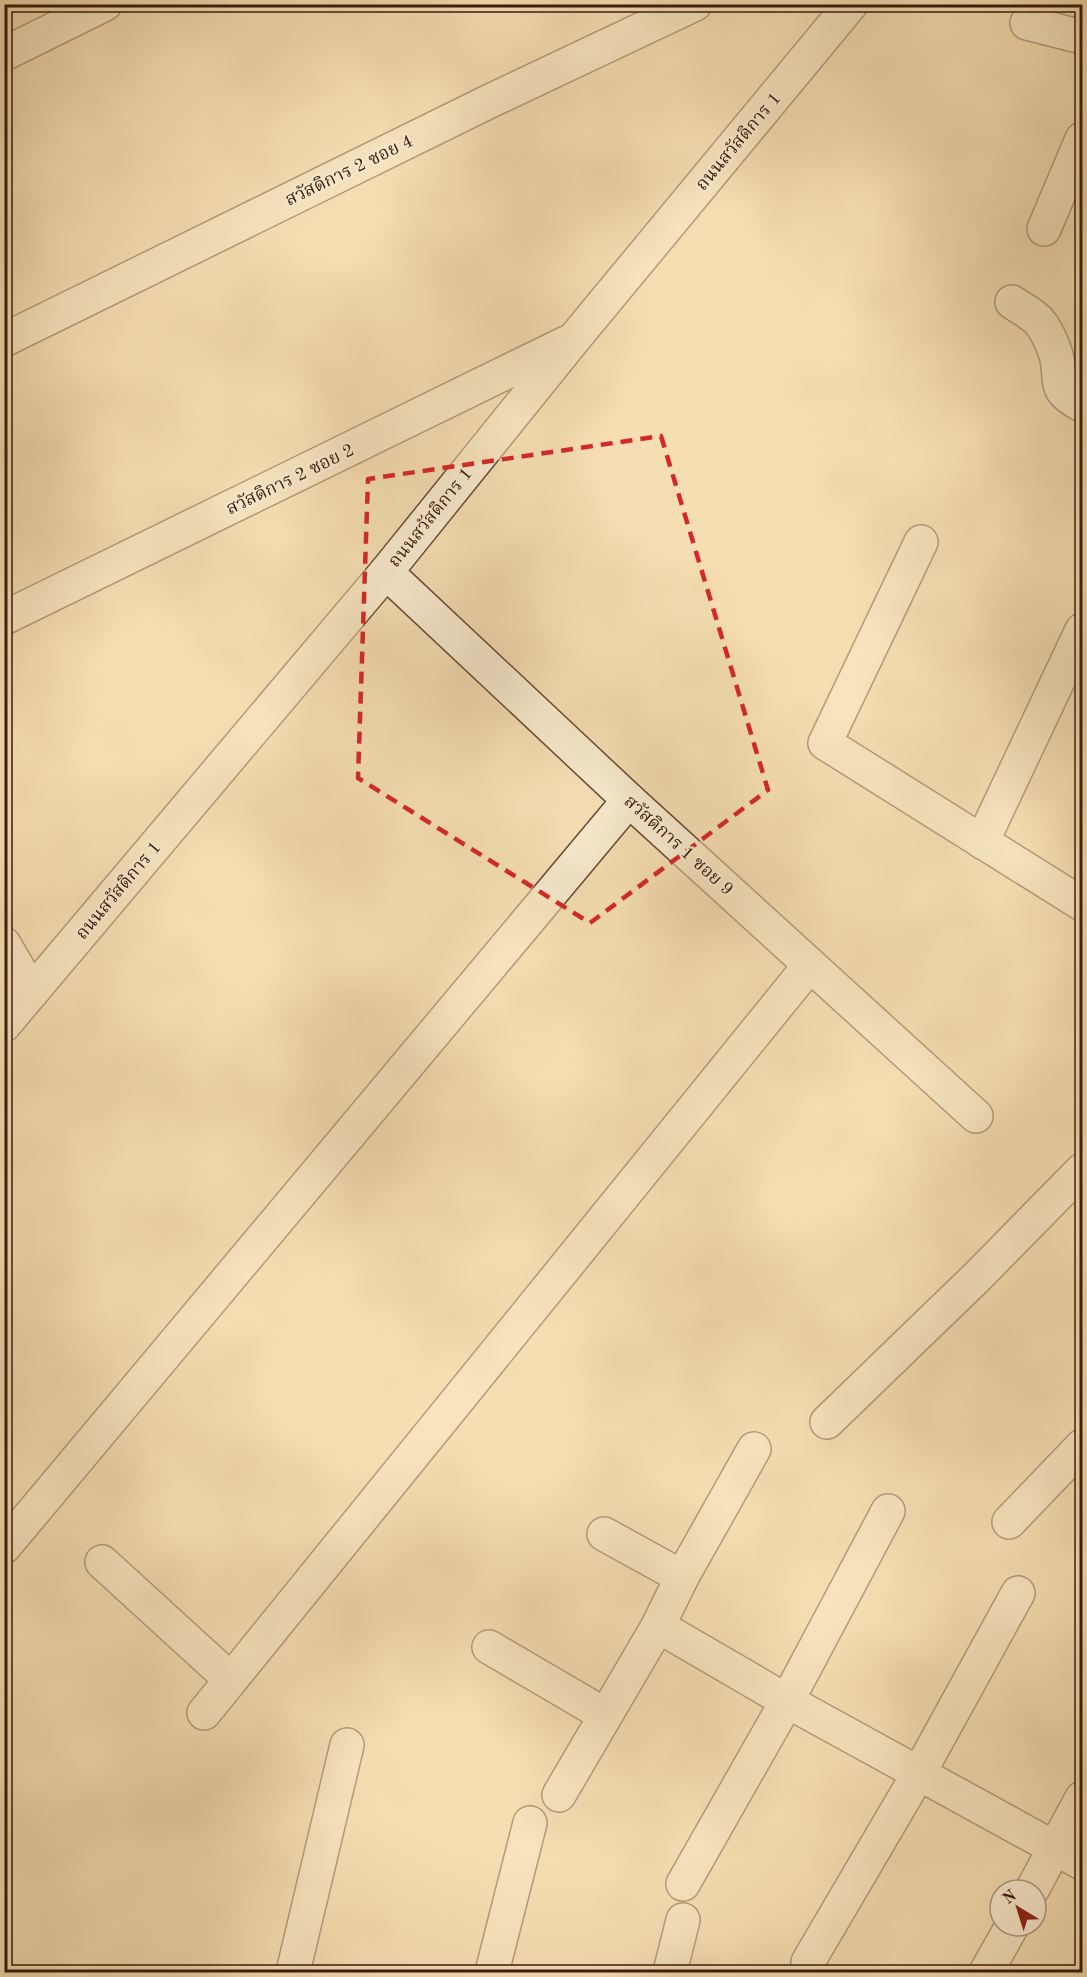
<svg xmlns="http://www.w3.org/2000/svg" width="1087" height="1977" viewBox="0 0 1087 1977" font-family="'Old Standard TT','Noto Serif Thai',serif">
  <style>
    .lines { fill: none; stroke-linecap: round; stroke-linejoin: round }
    .street-casing { stroke: #6a4b37; stroke-width: 36 }
    .street { stroke: #f8eace; stroke-width: 33 }
    .marked { fill: none; stroke: #d62828; stroke-width: 4.5; stroke-dasharray: 12 8; stroke-linejoin: round }
    .labels { text-anchor: middle; stroke-width: 4.5; stroke-linejoin: round; paint-order: stroke }
    .street-label { font-size: 18px; fill: #3b1a0e; stroke: #f8eace }
  </style>
  <rect width="100%" height="100%" fill="#f5deb3"/>
  <filter id="stains"><feTurbulence type="fractalNoise" baseFrequency=".00333" numOctaves="4"/><feColorMatrix values="0 0 0 0 .2 0 0 0 0 .09 0 0 0 0 .02 0 0 0 .5 -.17"/></filter>
  <radialGradient id="worn" r=".72"><stop offset=".6" stop-color="#630" stop-opacity="0"/><stop offset="1" stop-color="#630" stop-opacity=".3"/></radialGradient>
  <g class="lines">
    <g class="street-casing">
      <g id="street">
        <path d="M1027,23l55,14"/>
        <path d="M4,54l101,-50"/>
        <path d="M1044,229l38,-90"/>
        <path d="M1012,302c10,7 23,13 30,23 6,9 11,20 14,30 7,28 -5,34 26,50"/>
        <path d="M4,340l484,-238 207,-98"/>
        <path d="M921,542l-96,201 257,161"/>
        <path d="M386,572l243,228 347,316"/>
        <path d="M4,618l562,-275"/>
        <path d="M982,842l100,-212"/>
        <path d="M4,944l28,48"/>
        <path d="M4,1025l382,-453 188,-233 277,-335"/>
        <path d="M827,1422l150,-145 105,-107"/>
        <path d="M1009,1522l73,-76"/>
        <path d="M604,1534l78,43"/>
        <path d="M4,1547l625,-747"/>
        <path d="M102,1562l128,117"/>
        <path d="M658,1626l129,75 295,162"/>
        <path d="M489,1647l116,68"/>
        <path d="M204,1713l606,-748"/>
        <path d="M559,1795l99,-169 24,-49 72,-128"/>
        <path d="M683,1884l104,-183 101,-190"/>
        <path d="M1032,1890l50,-92"/>
        <path d="M808,1962l111,-189 99,-180"/>
        <path d="M293,1972l54,-227"/>
        <path d="M492,1972l38,-149"/>
        <path d="M670,1972l13,-52"/>
        <path d="M986,1972l26,-46"/>
      </g>
    </g>
    <use href="#street" class="street"/>
  </g>
  <path d="M0 0H1087V1977H0ZM661,436l107,354 -178,133 -232,-145 10,-299z" fill="#f5deb3" fill-opacity=".55" fill-rule="evenodd"/>
  <path class="marked" d="M661,436l107,354 -178,133 -232,-145 10,-299z"/>
  <g class="labels">
    <g class="street-label">
      <text transform="translate(738 141) rotate(-50)" y="6">ถนนสวัสดิการ 1</text>
      <text transform="translate(349 170) rotate(-26)" y="6">สวัสดิการ 2 ซอย 4</text>
      <text transform="translate(290 479) rotate(-26)" y="6">สวัสดิการ 2 ซอย 2</text>
      <text transform="translate(430 517) rotate(-51)" y="6">ถนนสวัสดิการ 1</text>
      <text transform="translate(679 845) rotate(42)" y="6">สวัสดิการ 1 ซอย 9</text>
      <text transform="translate(118 890) rotate(-50)" y="6">ถนนสวัสดิการ 1</text>
    </g>
  </g>
  <rect width="1087" height="1977" fill="none" stroke="#f5deb3" stroke-width="24"/>
  <rect x="6" y="6" width="1075" height="1965" fill="none" stroke="#3b1a0e" stroke-width="3"/>
  <rect x="12" y="12" width="1063" height="1953" fill="none" stroke="#3b1a0e" stroke-width="1.5"/>
  <g transform="translate(1018 1908) rotate(322)"><circle r="28" fill="#f8eace" stroke="#ac9781" stroke-width="1.5"/>
  <path d="M0-4.5L10 22L0 15L-10 22Z" fill="#8f2418"/>
  <text y="-9" font-size="16" font-weight="bold" text-anchor="middle" fill="#3b1a0e">N</text>
  </g>
  <rect width="100%" height="100%" filter="url(#stains)"/>
  <rect width="100%" height="100%" fill="url(#worn)"/>
</svg>
